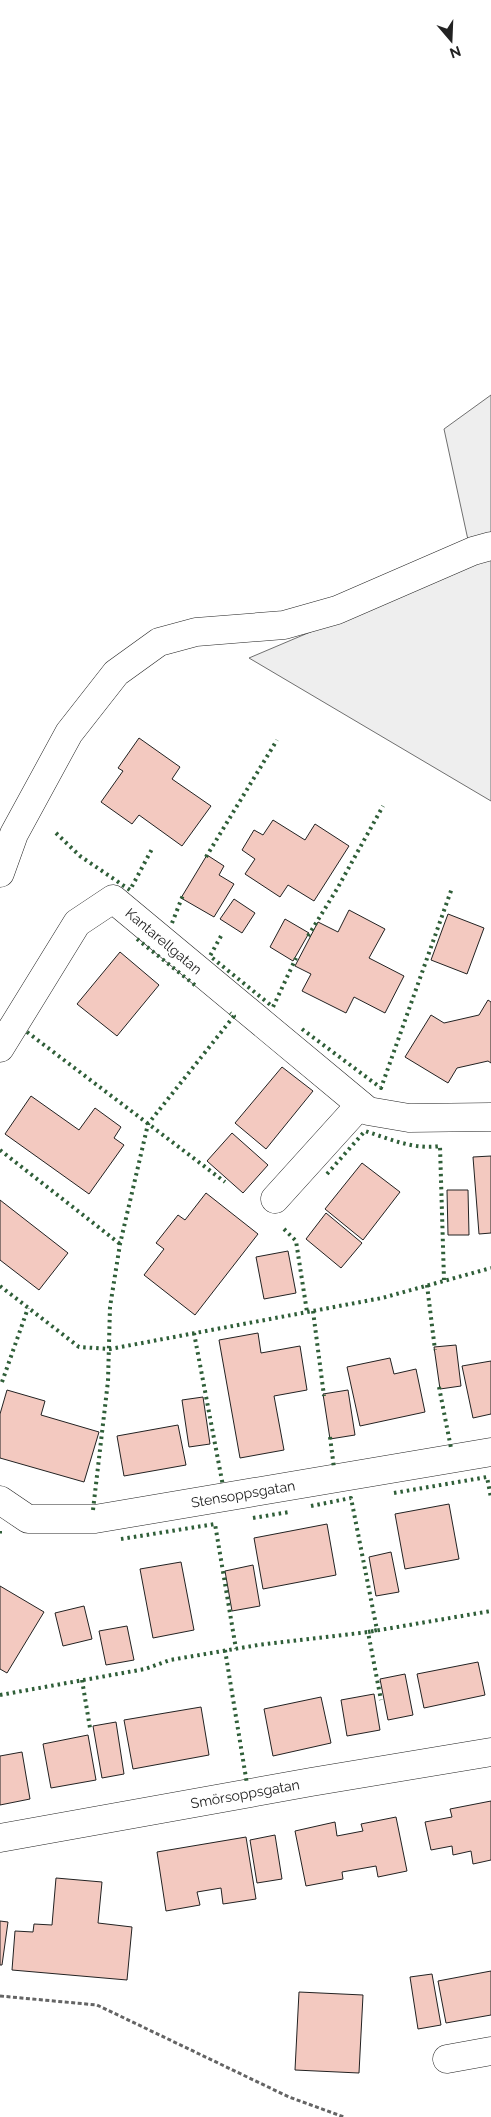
<svg xmlns="http://www.w3.org/2000/svg" width="491" height="2117" viewBox="0 0 491 2117" font-family="Raleway,sans-serif">
  <style>
    .green { fill: #eee; stroke: #6f6f6f }
    .building { fill: #f3c9c0; stroke: #222 }
    .lines { fill: none; stroke-linecap: round; stroke-linejoin: round }
    .minor-casing { stroke: #222; stroke-width: 29 }
    .path { stroke: #646464; stroke-width: 3; stroke-dasharray: 4 2.5; stroke-linecap: butt }
    .minor { stroke: #fff; stroke-width: 28 }
    .hedge { stroke: #2f5e38; stroke-width: 4; stroke-dasharray: 2.5 4; stroke-linecap: butt }
    .labels { text-anchor: middle; stroke-width: 4; stroke-linejoin: round; paint-order: stroke }
    .street-label { font-size: 14px; fill: #222; stroke: #fff }
  </style>
  <rect width="100%" height="100%" fill="#fff"/>
  <path class="green" d="M491,395v406l-242,-143 224,-95 -29,-134z"/>
  <g class="building">
    <path d="M139,738l41,29 -8,12 39,27 -29,40 -43,-31 -7,9 -31,-22 22,-31 -5,-3z"/>
    <path d="M273,820l32,20 10,-16 34,22 -35,55 -26,-16 -8,12 -35,-23 10,-15 -13,-9 12,-20 9,5z"/>
    <path d="M207,855l17,11 -5,9 15,9 -20,33 -33,-19z"/>
    <path d="M234,899l21,14 -13,20 -22,-14z"/>
    <path d="M349,910l36,19 -16,29 35,18 -19,37 -31,-16 -8,16 -44,-22 9,-17 -16,-8 23,-44 20,10z"/>
    <path d="M448,914l36,14 -17,46 -36,-14z"/>
    <path d="M285,919l24,14 -16,28 -23,-14z"/>
    <path d="M120,952l39,33 -42,51 -40,-32z"/>
    <path d="M488,1000l3,2v61l-3,-2 -31,7 -9,15 -43,-26 26,-42 13,8 35,-8z"/>
    <path d="M282,1067l31,24 -47,58 -31,-26z"/>
    <path d="M31,1096l48,34 16,-22 26,19 -7,11 10,7 -35,49 -84,-60z"/>
    <path d="M232,1133l36,32 -25,28 -36,-32z"/>
    <path d="M491,1156v77l-12,1 -6,-77z"/>
    <path d="M362,1163l38,29 -37,48 -38,-31z"/>
    <path d="M447,1190h21l1,45h-21z"/>
    <path d="M206,1193l52,41 -63,81 -51,-40 20,-26 -8,-6 22,-28 7,5z"/>
    <path d="M0,1200l68,53 -29,37 -39,-30z"/>
    <path d="M326,1213l36,30 -21,25 -35,-29z"/>
    <path d="M288,1251l8,42 -32,6 -8,-42z"/>
    <path d="M258,1333l3,20 39,-7 7,44 -33,6 10,54 -44,8 -21,-118z"/>
    <path d="M456,1345l5,41 -21,3 -6,-42z"/>
    <path d="M390,1358l4,16 22,-5 9,43 -65,14 -13,-59z"/>
    <path d="M491,1361v53l-18,4 -11,-52z"/>
    <path d="M7,1390l38,11 -4,14 58,17 -15,50 -84,-24v-44z"/>
    <path d="M348,1390l7,45 -25,4 -7,-45z"/>
    <path d="M203,1397l7,47 -21,3 -7,-47z"/>
    <path d="M178,1425l8,40 -62,11 -7,-40z"/>
    <path d="M449,1504l10,55 -54,10 -10,-55z"/>
    <path d="M327,1524l9,51 -73,14 -9,-51z"/>
    <path d="M391,1552l8,40 -23,4 -7,-39z"/>
    <path d="M181,1562l13,68 -41,8 -13,-69z"/>
    <path d="M253,1565l7,41 -28,5 -7,-40z"/>
    <path d="M0,1586l44,26 -37,61 -7,-4z"/>
    <path d="M84,1606l8,33 -29,7 -8,-33z"/>
    <path d="M127,1626l7,34 -28,5 -7,-34z"/>
    <path d="M478,1662l7,33 -61,13 -7,-34z"/>
    <path d="M405,1674l8,41 -25,5 -8,-41z"/>
    <path d="M374,1694l6,36 -33,6 -6,-36z"/>
    <path d="M321,1697l10,46 -58,13 -9,-47z"/>
    <path d="M201,1707l8,48 -76,14 -9,-49z"/>
    <path d="M116,1722l8,52 -22,4 -9,-52z"/>
    <path d="M88,1735l8,45 -45,8 -8,-44z"/>
    <path d="M22,1752l8,47 -30,6v-49z"/>
    <path d="M491,1801v59l-18,4 -2,-13 -18,4 -1,-9 -21,4 -6,-28 27,-5 -2,-8z"/>
    <path d="M396,1817l11,54 -29,6 -2,-11 -34,6 1,7 -37,7 -11,-55 40,-9 2,14 26,-5 -2,-7z"/>
    <path d="M275,1835l7,44 -25,4 -7,-43z"/>
    <path d="M246,1837l10,62 -33,5 -2,-16 -24,4 3,13 -34,6 -9,-59z"/>
    <path d="M56,1878l46,4 -4,41 34,4 -5,53 -115,-10 3,-39 18,1 1,-8 18,1z"/>
    <path d="M0,1921l8,1 -6,43h-2z"/>
    <path d="M491,1971v44l-45,8 -8,-42z"/>
    <path d="M432,1974l9,51 -23,4 -8,-52z"/>
    <path d="M299,1992l64,3 -4,78 -64,-3z"/>
  </g>
  <g class="lines">
    <g class="minor-casing">
      <g id="minor">
        <path d="M0,873l14,-39 55,-101 47,-60 43,-31 37,-10 88,-7 53,-15 136,-59 18,-5"/>
        <path id="s1" d="M0,1048l77,-125 36,-24 255,212 41,7 82,-1"/>
        <path d="M275,1199l85,-94"/>
        <path id="s2" d="M0,1500l28,19h67l396,-67"/>
        <path id="s3" d="M0,1838l311,-56 180,-30"/>
        <path d="M447,2059l44,-8"/>
      </g>
    </g>
    <path class="path" d="M0,1996l97,9 192,92 55,20"/>
    <use href="#minor" class="minor"/>
    <g class="hedge">
      <path d="M56,833l24,23 50,34 22,-41"/>
      <path d="M206,857l71,-117"/>
      <path d="M172,923l11,-28"/>
      <path d="M221,936l-11,20 63,51 23,-49"/>
      <path d="M308,936l29,-47 46,-83"/>
      <path d="M137,939l59,47"/>
      <path d="M302,1029l79,59 71,-200"/>
      <path d="M27,1032l198,150"/>
      <path d="M0,1150l120,94"/>
      <path d="M327,1174l38,-43c25,8 49,19 75,15l4,134"/>
      <path d="M284,1229l12,12 11,71"/>
      <path d="M427,1285l8,65"/>
      <path d="M0,1286l79,61 31,2 272,-51 109,-30"/>
      <path d="M313,1311l11,85"/>
      <path d="M194,1333l29,153"/>
      <path d="M2,1382l26,-74"/>
      <path d="M439,1387l12,61"/>
      <path d="M330,1437l4,31"/>
      <path d="M394,1493l93,-16 4,21"/>
      <path d="M311,1506l40,-8 26,132 -9,2 13,68"/>
      <path d="M93,1510l15,-129 2,-74 10,-63 28,-120 86,-108 -4,-3"/>
      <path d="M253,1518l36,-6"/>
      <path d="M0,1531v3"/>
      <path d="M121,1539l94,-15 21,125"/>
      <path d="M225,1650l22,134"/>
      <path d="M82,1680l8,48"/>
      <path d="M0,1695l145,-26 25,-9 88,-15 110,-13 123,-21"/>
    </g>
  </g>
  <g class="labels">
    <g class="street-label">
      <text dy="5" stroke="none"><textPath href="#s1" startOffset="256">Kantarellgatan</textPath></text>
      <text dy="5" stroke="none"><textPath href="#s2" startOffset="251">Stensoppsgatan</textPath></text>
      <text dy="5" stroke="none"><textPath href="#s3" startOffset="249">Smörsoppsgatan</textPath></text>
    </g>
  </g>
  <g transform="translate(451 40) rotate(161)" stroke="#ffffff" stroke-width="4" paint-order="stroke">
  <path d="M0-4L9 19L0 12L-9 19Z" fill="#222222"/>
  <text y="-8" font-size="14" font-weight="bold" text-anchor="middle" fill="#222222">N</text>
  </g>
</svg>
